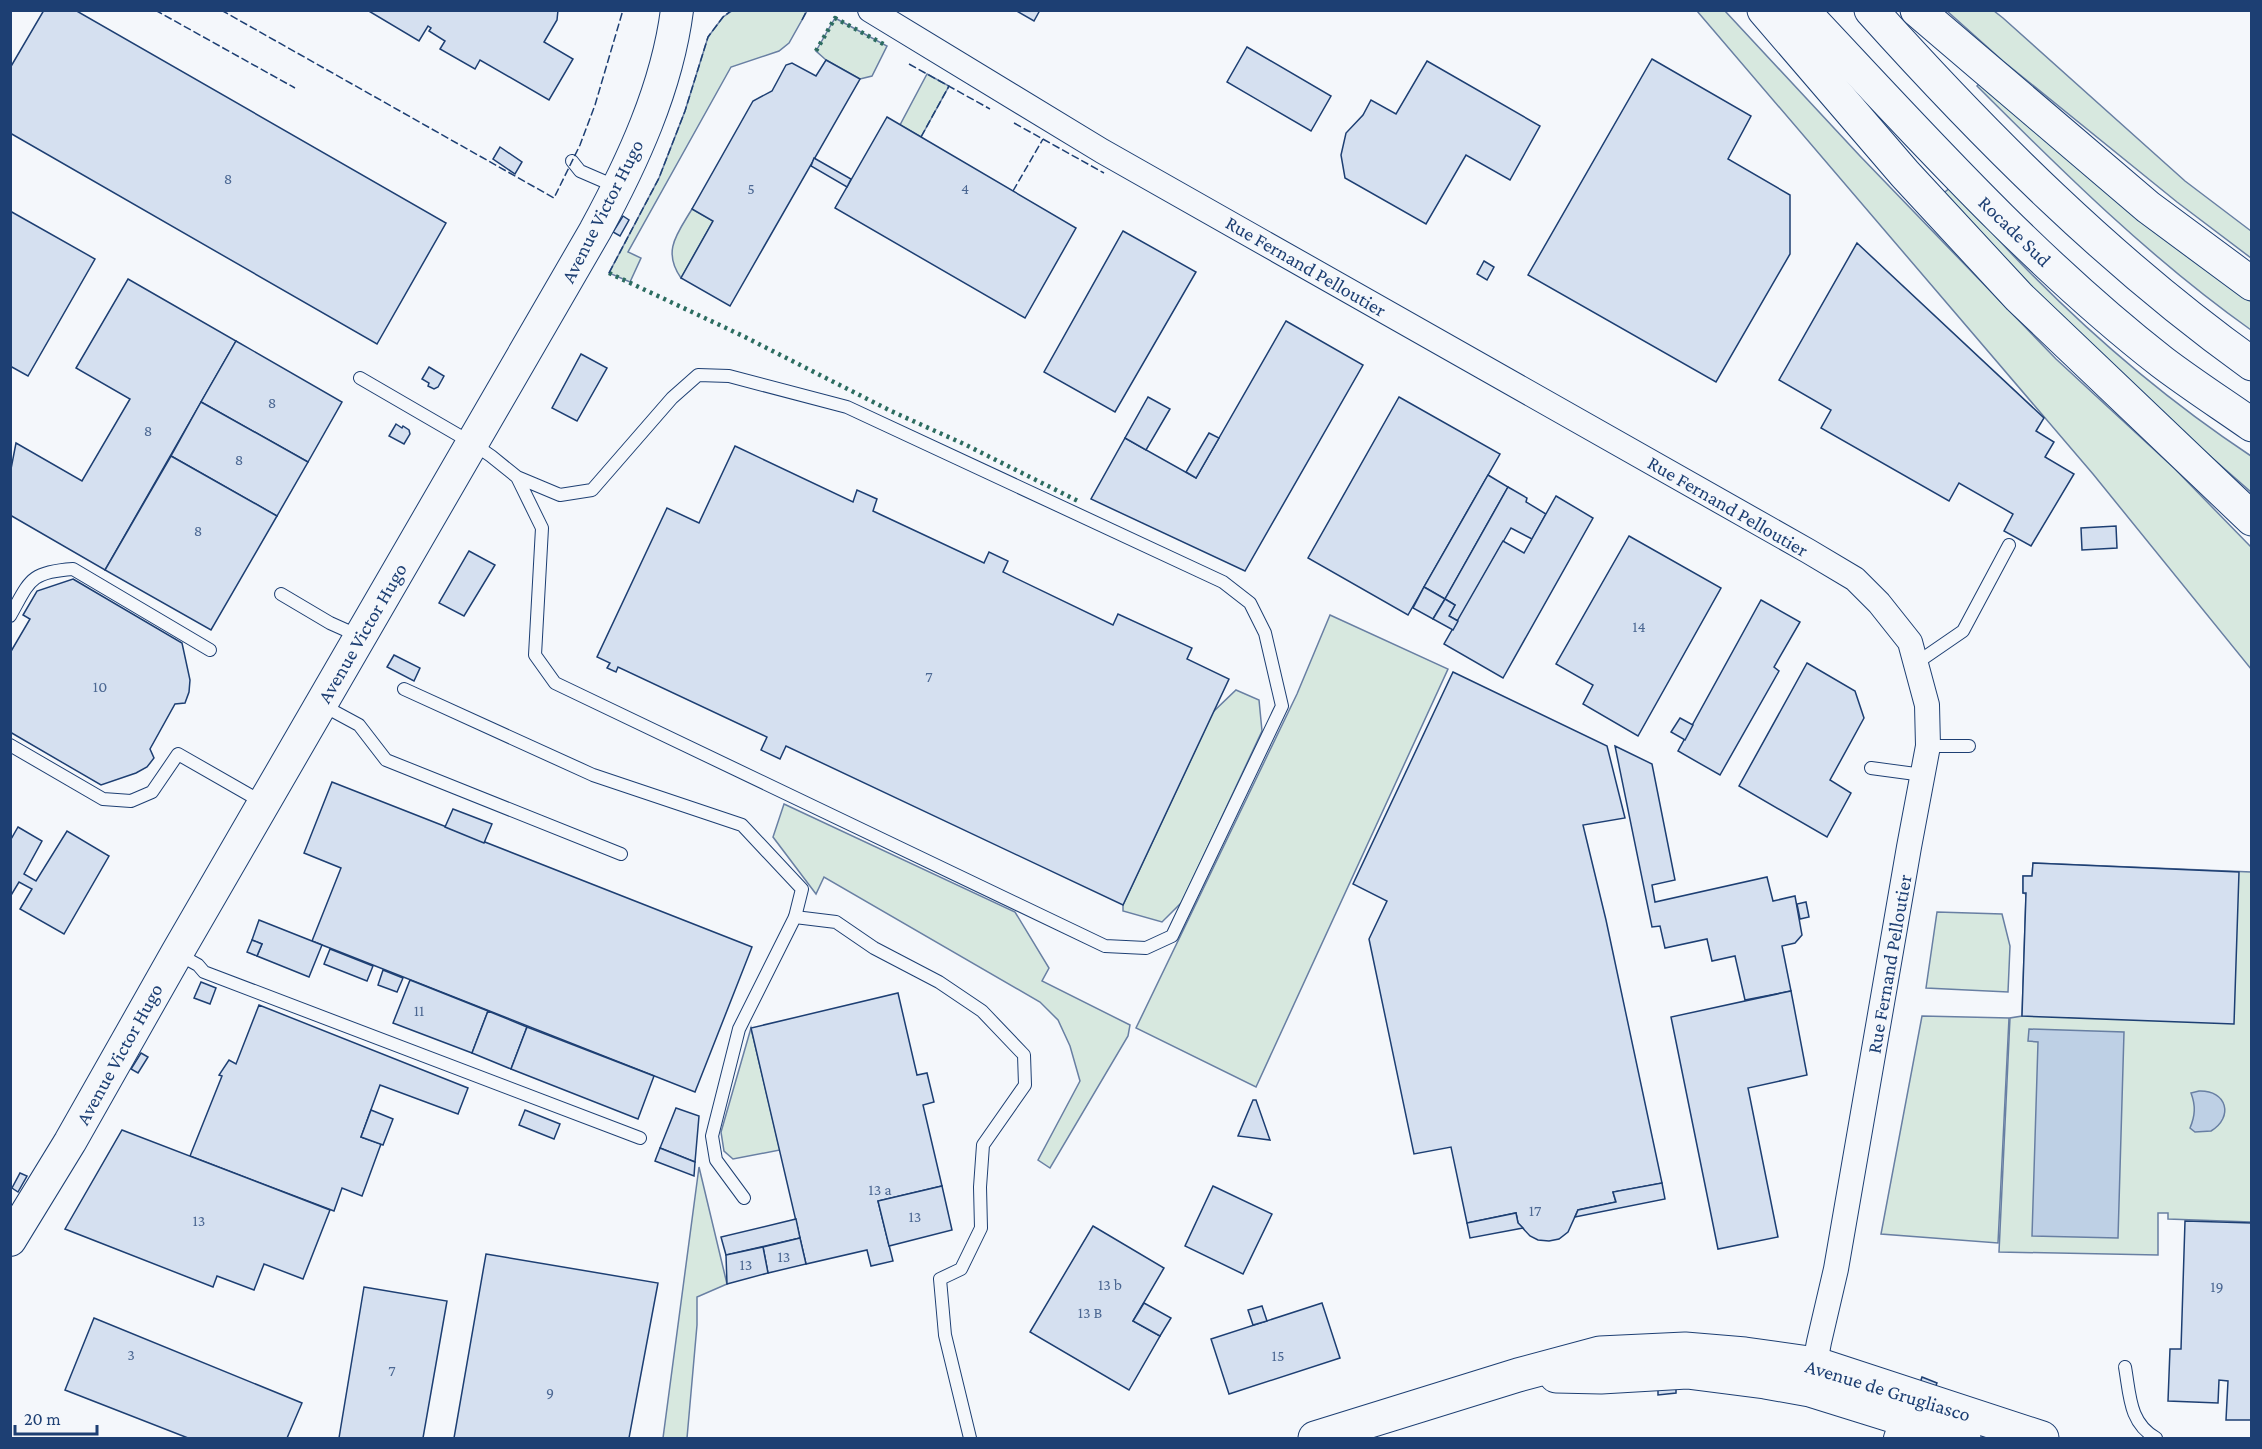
<svg xmlns="http://www.w3.org/2000/svg" width="2262" height="1449" viewBox="0 0 2262 1449" font-family="'Crimson Pro',serif">
  <style>
    .green { fill: #d7e8df; stroke: #687fa3; stroke-width: 1.5 }
    .water { fill: #bed0e5; stroke: #687fa3; stroke-width: 1.5 }
    .building { fill: #d5e0f0; stroke: #1d3f73; stroke-width: 1.5 }
    .lines { fill: none; stroke-linecap: round; stroke-linejoin: round }
    .service-casing { stroke: #1d3f73; stroke-width: 14 }
    .minor-casing { stroke: #1d3f73; stroke-width: 26 }
    .tertiary-casing { stroke: #1d3f73; stroke-width: 34 }
    .secondary-casing { stroke: #1d3f73; stroke-width: 35 }
    .trunk-casing { stroke: #1d3f73; stroke-width: 35 }
    .service { stroke: #f4f7fb; stroke-width: 12 }
    .minor { stroke: #f4f7fb; stroke-width: 24 }
    .tertiary { stroke: #f4f7fb; stroke-width: 32 }
    .secondary { stroke: #f4f7fb; stroke-width: 33 }
    .trunk { stroke: #f4f7fb; stroke-width: 33 }
    .hedge { stroke: #2c6c60; stroke-width: 4.5; stroke-dasharray: 3 4.5; stroke-linecap: butt }
    .fence { stroke: #1d3f73; stroke-width: 1.5; stroke-dasharray: 8 3; stroke-linecap: butt }
    .labels { text-anchor: middle; stroke-width: 4.5; stroke-linejoin: round; paint-order: stroke }
    .number-label { font-size: 16px; fill: #4b6792 }
    .street-label { font-size: 20px; fill: #1d3f73; stroke: #f4f7fb }
  </style>
  <rect width="100%" height="100%" fill="#f4f7fb"/>
  <g class="green">
    <path d="M732,11h75l-18,32 -10,8 -48,16 -103,185 13,6 -11,24 -21,-9 50,-95 26,-67 23,-74 15,-20z"/>
    <path d="M1697,11h28l135,145 196,203 119,110 76,78v122l-158,-195z"/>
    <path d="M1947,11h47l9,7 182,163 66,50v27l-74,-56 -174,-141z"/>
    <path d="M835,18l52,28 -15,30 -12,3 -34,-19 -10,-9z"/>
    <path d="M927,74l22,12 -28,51 -21,-12z"/>
    <path d="M1983,80l268,214v36c-100,-71 -187,-157 -274,-244z"/>
    <path d="M1951,187c88,102 188,195 300,269v36l-82,-72 -98,-92 -131,-132z"/>
    <path d="M692,209l21,12 -32,57c-19,-27 -4,-44 11,-69z"/>
    <path d="M1330,615l118,54 -192,418 -120,-59 161,-334z"/>
    <path d="M1236,690l23,10 3,31 -80,171 -20,20 -39,-11v-6l90,-193z"/>
    <path d="M784,804l231,108 34,56 -7,13 88,44 -2,11 -78,132 -12,-8 42,-79 -10,-35 -12,-26 -18,-18 -216,-125 -8,17 -43,-57z"/>
    <path d="M2033,863l218,9v350l-83,-3v-6h-10v42l-159,-3 11,-234 12,-2 4,-122 -3,-1v-17h9z"/>
    <path d="M1937,912l65,2 8,32 -2,46 -82,-4z"/>
    <path d="M1922,1016l87,2 -11,225 -117,-9z"/>
    <path d="M751,1028l29,122 -47,9 -9,-8 -3,-19z"/>
    <path d="M699,1167l28,117 -30,13v28l-10,113h-24z"/>
  </g>
  <g class="water">
    <path d="M2029,1029l95,3 -6,206 -86,-2 6,-194 -10,-1z"/>
    <path d="M2199,1091c28,-1 35,26 12,40l-16,1 -5,-4c5,-12 6,-22 1,-35z"/>
  </g>
  <g class="building">
    <path d="M44,10h31l371,213 -69,121 -367,-211v-65z"/>
    <path d="M367,10h191l-1,10 -13,22 29,17 -24,41 -69,-40 -5,9 -35,-20 5,-8 -16,-10 2,-3 -3,-2 -9,15z"/>
    <path d="M1015,10h25l-6,11z"/>
    <path d="M1247,47l84,49 -20,35 -84,-49z"/>
    <path d="M1652,59l99,57 -23,43 62,36v59l-74,128 -188,-107z"/>
    <path d="M826,60l34,19 -130,227 -49,-28 32,-57 -21,-12 61,-108 19,-10 14,-26 6,-2 24,13z"/>
    <path d="M1427,61l113,65 -30,54 -44,-25 -40,69 -81,-46 -4,-23 5,-22 17,-18 8,-15 25,14z"/>
    <path d="M887,117l189,111 -51,90 -190,-110z"/>
    <path d="M500,147l22,15 -7,12 -22,-15z"/>
    <path d="M814,158l37,21 -4,8 -36,-21z"/>
    <path d="M10,211l85,48 -67,117 -18,-10z"/>
    <path d="M623,216l6,4 -9,16 -7,-4z"/>
    <path d="M1123,231l73,41 -81,140 -71,-40z"/>
    <path d="M1857,243l187,175 -8,13 18,11 -9,15 29,17 -43,72 -27,-15 9,-17 -54,-31 -10,18 -128,-73 10,-18 -52,-30z"/>
    <path d="M1484,261l10,6 -7,13 -10,-6z"/>
    <path d="M128,279l108,62 -131,229 -95,-55v-41l6,-31 66,38 48,-82 -54,-31z"/>
    <path d="M1286,321l77,44 -118,206 -154,-72 34,-61 71,40z"/>
    <path d="M236,341l106,61 -34,60 -107,-60z"/>
    <path d="M581,354l26,14 -30,53 -25,-13z"/>
    <path d="M429,367l15,9 -6,11 -4,2 -6,-3 1,-3 -7,-4z"/>
    <path d="M1148,397l22,12 -24,41 -21,-12z"/>
    <path d="M1399,397l101,57 -92,161 -100,-57z"/>
    <path d="M201,402l107,60 -31,54 -106,-60z"/>
    <path d="M396,424l6,4 1,-2 6,4 1,4 -6,10 -15,-8z"/>
    <path d="M1209,433l10,5 -23,40 -10,-6z"/>
    <path d="M735,446l118,56 4,-12 20,9 -4,12 111,52 5,-11 19,9 -5,11 110,53 5,-11 74,34 -5,11 42,20 -106,226 -337,-159 -6,13 -19,-9 6,-13 -149,-70 -2,5 -9,-4 3,-5 -13,-6 70,-149 32,15z"/>
    <path d="M171,456l106,60 -66,114 -106,-60z"/>
    <path d="M1488,475l20,12 -63,112 -21,-12z"/>
    <path d="M1508,487l19,11 -1,4 20,12 -14,25 -21,-11 -53,93 -9,-5 6,-11 -10,-6z"/>
    <path d="M1556,496l37,22 -90,160 -59,-34 59,-103 21,12z"/>
    <path d="M2116,526l1,22 -35,2 -1,-22z"/>
    <path d="M1629,536l92,52 -83,148 -55,-32 10,-19 -37,-21z"/>
    <path d="M469,551l26,14 -31,51 -25,-13z"/>
    <path d="M73,579l109,64 8,37 -1,12 -4,11 -10,1 -25,45 4,9 -7,9 -11,6 -35,12 -91,-53v-79l20,-34 -7,-4 14,-24z"/>
    <path d="M1424,587l21,12 -12,20 -20,-11z"/>
    <path d="M1445,599l10,6 -6,11 9,5 -5,9 -20,-11z"/>
    <path d="M1761,600l39,22 -26,45 5,4 -59,104 -42,-24z"/>
    <path d="M394,655l26,13 -6,13 -27,-14z"/>
    <path d="M1807,663l48,28 9,27 -34,62 21,13 -24,44 -88,-51z"/>
    <path d="M1453,672l154,74 18,72 -42,7 23,95 56,263 -49,9 3,10 -38,8 -10,22 -9,7 -10,2 -11,-1 -8,-4 -12,-13 -2,-10 -49,10 -16,-76 -37,7 -45,-215 18,-38 -34,-17z"/>
    <path d="M1680,718l13,7 -8,15 -14,-8z"/>
    <path d="M1615,746l37,18 23,116 -23,5 3,17 112,-25 6,24 22,-5 7,39 -7,8 -13,3 9,45 -46,9 -10,-44 -23,5 -5,-22 -42,9 -5,-22 -8,1z"/>
    <path d="M332,782l420,165 -57,145 -383,-151 29,-73 -37,-15z"/>
    <path d="M453,809l39,15 -8,19 -39,-16z"/>
    <path d="M18,827l24,14 -18,33 12,7 31,-50 42,25 -45,78 -44,-25 12,-20 -13,-7 -9,15v-56z"/>
    <path d="M2033,863l206,9 -5,152 -212,-8 4,-123h-3v-17h9z"/>
    <path d="M1806,902l3,15 -9,2 -3,-15z"/>
    <path d="M259,920l63,25 -13,32 -52,-21 5,-12 -10,-4z"/>
    <path d="M252,940l10,4 -5,12 -10,-4z"/>
    <path d="M330,949l43,17 -6,15 -43,-17z"/>
    <path d="M383,970l20,8 -6,14 -19,-7z"/>
    <path d="M410,980l78,31 -16,42 -79,-30z"/>
    <path d="M201,982l15,6 -6,16 -16,-6z"/>
    <path d="M1791,991l16,84 -59,13 30,149 -60,12 -47,-232z"/>
    <path d="M898,993l19,82 10,-2 7,29 -11,3 19,81 -64,15 15,60 -22,5 -4,-16 -61,14 -55,-236z"/>
    <path d="M259,1005l209,83 -10,26 -78,-29 -19,52 20,7 -19,52 -20,-8 -8,23 -144,-55 32,-80 -3,-1 10,-15 7,4z"/>
    <path d="M488,1011l39,16 -16,42 -39,-16z"/>
    <path d="M527,1027l127,49 -16,43 -127,-50z"/>
    <path d="M141,1053l7,4 -10,16 -7,-4z"/>
    <path d="M1253,1100h3l14,40 -32,-4z"/>
    <path d="M676,1108l23,8 -4,46 -35,-14z"/>
    <path d="M371,1110l22,9 -10,26 -22,-8z"/>
    <path d="M525,1110l35,14 -6,15 -35,-14z"/>
    <path d="M122,1130l208,80 -27,69 -39,-15 -10,26 -37,-14 -4,11 -148,-58z"/>
    <path d="M660,1148l35,14 -1,14 -39,-15z"/>
    <path d="M20,1173l7,3 -9,16 -6,-4z"/>
    <path d="M1662,1183l3,16 -90,18 3,-7 38,-8 -3,-10z"/>
    <path d="M942,1186l10,44 -63,16 -11,-45z"/>
    <path d="M1213,1186l59,28 -29,60 -58,-28z"/>
    <path d="M1516,1213l2,10 5,5 -53,10 -3,-15z"/>
    <path d="M796,1219l4,19 -74,17 -5,-18z"/>
    <path d="M2185,1221l67,2v197h-26l2,-39 -9,-1 -1,23 -50,-2 2,-52h11z"/>
    <path d="M1093,1226l71,42 -31,53 27,15 -31,54 -99,-58z"/>
    <path d="M800,1238l6,26 -38,9 -5,-26z"/>
    <path d="M763,1247l5,26 -41,11 -1,-29z"/>
    <path d="M486,1254l172,29 -29,155h-175z"/>
    <path d="M364,1287l83,14 -24,137h-84z"/>
    <path d="M1144,1303l27,15 -11,18 -27,-15z"/>
    <path d="M1322,1303l18,55 -111,36 -18,-55z"/>
    <path d="M1262,1306l5,15 -14,4 -5,-15z"/>
    <path d="M94,1318l208,85 -15,35h-99l-123,-48z"/>
    <path d="M1922,1377l15,6 -2,5 -15,-5z"/>
    <path d="M1676,1385v8l-18,2v-9z"/>
  </g>
  <g class="lines">
    <g class="service-casing">
      <g id="service">
        <path d="M572,161l8,10 37,16"/>
        <path d="M360,378l112,65 19,13 26,21 43,18 32,-5 80,-92 26,-23 31,1 118,31 376,175 27,21 15,30 17,73 -110,230 -26,12 -41,-2 -550,-263 -20,-28 7,-127 -25,-51"/>
        <path d="M281,594l49,29 29,13"/>
        <path d="M10,616c20,-35 19,-44 63,-47l137,81"/>
        <path d="M1915,664l48,-33 46,-86"/>
        <path d="M404,689l189,86 149,50 60,64 -7,28 -56,112 -27,107 4,24 28,38"/>
        <path d="M322,705l37,20 27,35 235,94"/>
        <path d="M10,745l93,54 28,2 21,-9 26,-38 84,48"/>
        <path d="M1928,746h41"/>
        <path d="M1871,768l52,7"/>
        <path d="M795,917l41,5 38,26 65,34 43,29 42,44 1,30 -42,60 -3,42 1,41 -20,41 -21,10 5,56 25,103"/>
        <path d="M178,954l20,11 6,7 436,166"/>
        <path d="M2125,1367c5,28 4,56 31,71"/>
      </g>
    </g>
    <g class="minor-casing">
      <g id="minor">
        <path d="M870,10l232,141 706,400 47,28 24,24 31,39 17,63 1,41 -19,101 -73,422 -17,73 -7,37"/>
        <path d="M1896,1438l7,-20"/>
      </g>
    </g>
    <g class="tertiary-casing">
      <path id="tertiary" d="M10,1240l60,-98 107,-189 418,-722c37,-68 72,-143 82,-221"/>
    </g>
    <g class="secondary-casing">
      <g id="secondary">
        <path d="M1556,1376l45,1 86,-5 78,10 45,8 154,48"/>
        <path d="M1315,1438l203,-63 82,-22 85,-4 60,5 71,10 226,74"/>
      </g>
    </g>
    <g class="trunk-casing">
      <g id="trunk">
        <path d="M1764,10l141,164 114,123 233,222"/>
        <path d="M1802,10c115,122 228,249 360,352 29,22 60,42 90,63"/>
        <path d="M1871,10c116,129 240,253 381,354"/>
        <path d="M1917,10l231,197 104,77"/>
      </g>
    </g>
    <use href="#service" class="service"/>
    <use href="#minor" class="minor"/>
    <use href="#tertiary" class="tertiary"/>
    <use href="#secondary" class="secondary"/>
    <use href="#trunk" class="trunk"/>
    <g class="hedge">
      <path d="M816,51l19,-33 52,28"/>
      <path d="M609,273l134,63 148,75 73,33 116,58"/>
    </g>
    <g class="fence">
      <path d="M155,10l140,78"/>
      <path d="M221,10l333,188 26,-53 15,-40 28,-95"/>
      <path d="M802,20l5,-10"/>
      <path d="M909,64l81,45"/>
      <path d="M1014,123l90,50"/>
      <path d="M921,137l28,-51"/>
      <path d="M1013,191l30,-52"/>
      <path d="M609,273l50,-95 26,-67 23,-74 15,-20 9,-7"/>
    </g>
  </g>
  <g class="labels">
    <g class="number-label">
      <text x="228" y="184">8</text>
      <text x="751" y="194">5</text>
      <text x="965" y="194">4</text>
      <text x="272" y="408">8</text>
      <text x="148" y="436">8</text>
      <text x="239" y="465">8</text>
      <text x="198" y="536">8</text>
      <text x="1639" y="632">14</text>
      <text x="929" y="682">7</text>
      <text x="100" y="692">10</text>
      <text x="419" y="1016">11</text>
      <text x="880" y="1195">13 a</text>
      <text x="1535" y="1216">17</text>
      <text x="915" y="1222">13</text>
      <text x="199" y="1226">13</text>
      <text x="784" y="1262">13</text>
      <text x="746" y="1270">13</text>
      <text x="1110" y="1290">13 b</text>
      <text x="2217" y="1292">19</text>
      <text x="1090" y="1318">13 B</text>
      <text x="131" y="1360">3</text>
      <text x="1278" y="1361">15</text>
      <text x="392" y="1376">7</text>
      <text x="550" y="1398">9</text>
    </g>
    <g class="street-label">
      <text transform="translate(602 211) rotate(-63)" y="7">Avenue Victor Hugo</text>
      <text transform="translate(2015 231) rotate(44)" y="7">Rocade Sud</text>
      <text transform="translate(1306 266) rotate(30)" y="7">Rue Fernand Pelloutier</text>
      <text transform="translate(1728 506) rotate(30)" y="7">Rue Fernand Pelloutier</text>
      <text transform="translate(362 633) rotate(-60)" y="7">Avenue Victor Hugo</text>
      <text transform="translate(1889 964) rotate(-80)" y="7">Rue Fernand Pelloutier</text>
      <text transform="translate(119 1054) rotate(-61)" y="7">Avenue Victor Hugo</text>
      <text transform="translate(1888 1390) rotate(17)" y="7">Avenue de Grugliasco</text>
    </g>
  </g>
  <rect width="2262" height="1449" fill="none" stroke="#1d3f73" stroke-width="24"/>
  <path d="M15 1425v9h82v-9" fill="none" stroke="#1d3f73" stroke-width="3"/>
  <text x="24" y="1425" font-size="18" fill="#1d3f73" stroke="#f4f7fb" stroke-width="4.5" paint-order="stroke">20 m</text>
</svg>
